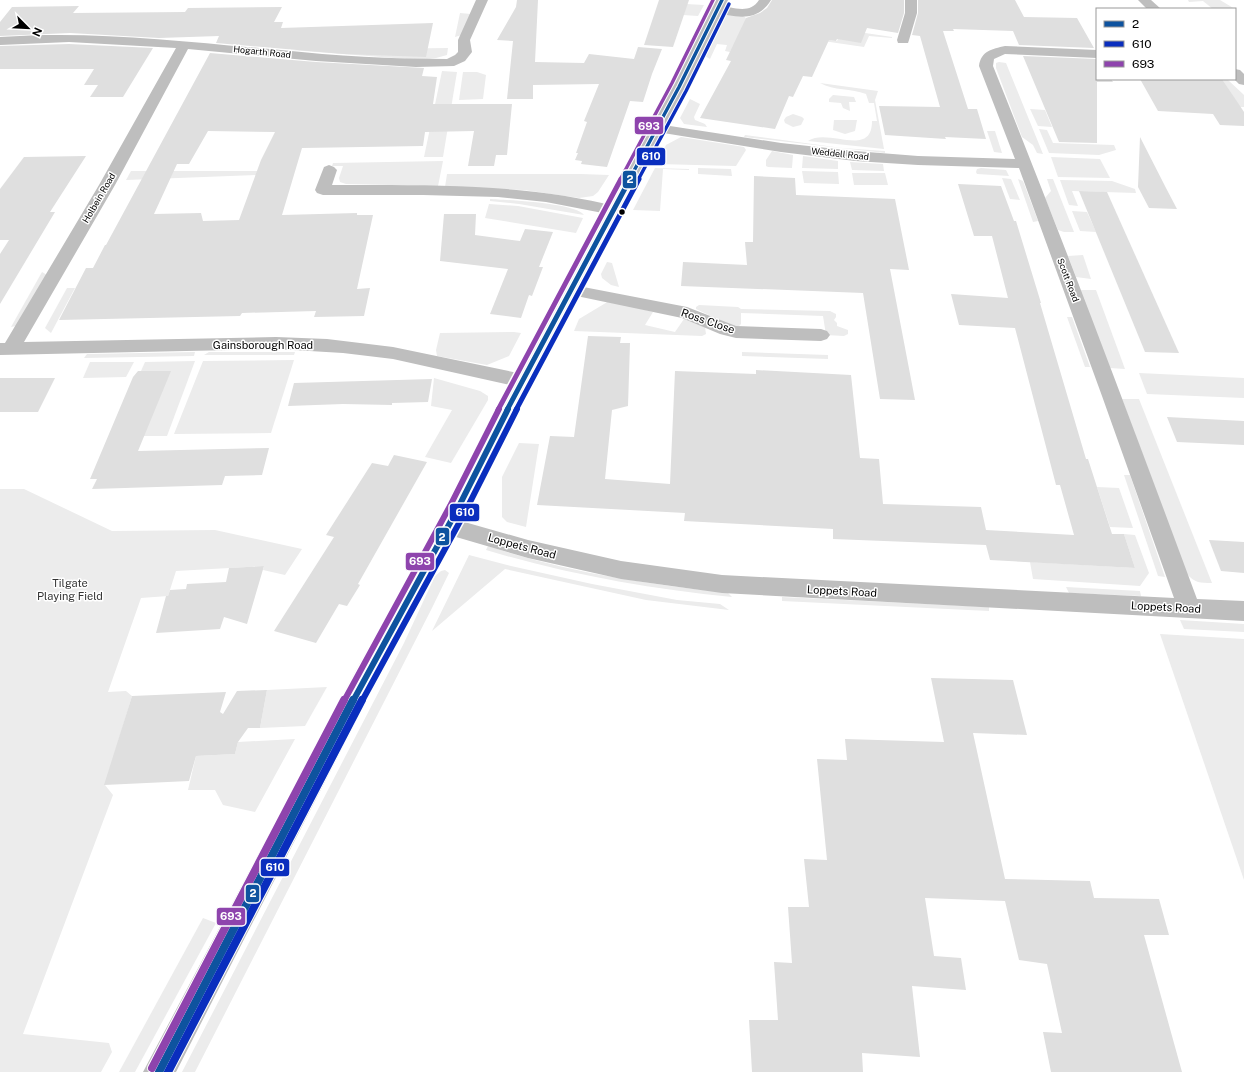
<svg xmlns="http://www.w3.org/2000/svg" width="1244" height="1072" viewBox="0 0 1244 1072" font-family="'Public Sans',sans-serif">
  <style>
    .green { fill: #ececec; fill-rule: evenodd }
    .building { fill: #dfdfdf; fill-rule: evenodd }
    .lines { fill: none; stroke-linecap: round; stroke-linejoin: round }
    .minor { fill: #bebebe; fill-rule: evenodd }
    .tertiary { fill: #bebebe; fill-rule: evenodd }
    .bus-1-far3-casing { stroke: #fff; stroke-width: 5.5 }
    .bus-1-far2-casing { stroke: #fff; stroke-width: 8 }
    .bus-1-far1-casing { stroke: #fff; stroke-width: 9 }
    .bus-1-casing { stroke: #fff; stroke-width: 10 }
    .bus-2-far3-casing { stroke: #fff; stroke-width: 5.5 }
    .bus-2-far2-casing { stroke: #fff; stroke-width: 8 }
    .bus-2-far1-casing { stroke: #fff; stroke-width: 9 }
    .bus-2-casing { stroke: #fff; stroke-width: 10 }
    .bus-3-far3-casing { stroke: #fff; stroke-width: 5.5 }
    .bus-3-far2-casing { stroke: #fff; stroke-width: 8 }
    .bus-3-far1-casing { stroke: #fff; stroke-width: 9 }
    .bus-3-casing { stroke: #fff; stroke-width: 10 }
    .bus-1-far3 { stroke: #0e539f; stroke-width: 3.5 }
    .bus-1-far2 { stroke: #0e539f; stroke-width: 5 }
    .bus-1-far1 { stroke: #0e539f; stroke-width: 6 }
    .bus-1 { stroke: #0e539f; stroke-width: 8 }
    .bus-2-far3 { stroke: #0a2ebe; stroke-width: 3.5 }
    .bus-2-far2 { stroke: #0a2ebe; stroke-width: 5 }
    .bus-2-far1 { stroke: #0a2ebe; stroke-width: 6 }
    .bus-2 { stroke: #0a2ebe; stroke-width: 8 }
    .bus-3-far3 { stroke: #8e44ad; stroke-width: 3.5 }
    .bus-3-far2 { stroke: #8e44ad; stroke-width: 5 }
    .bus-3-far1 { stroke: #8e44ad; stroke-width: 6 }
    .bus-3 { stroke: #8e44ad; stroke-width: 8 }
    .bus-dot { fill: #000; stroke: #fff; stroke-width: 1.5 }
    .labels { text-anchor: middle; stroke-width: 3; stroke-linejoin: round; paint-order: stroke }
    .far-street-label { font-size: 9px; fill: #000; stroke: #fff }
    .street-label { font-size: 11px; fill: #000; stroke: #fff }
    .park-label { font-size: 11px; fill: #333; stroke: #fff }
    .line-badge { stroke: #fff; stroke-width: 1.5 }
    .badge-label { font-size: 11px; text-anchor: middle; font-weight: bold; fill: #fff }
  </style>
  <rect width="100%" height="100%" fill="#fff"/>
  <g class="green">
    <path d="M789,0h17l-9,20 41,6 7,4 47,7v1l-23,-2 -5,11 -75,-11 -4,5 -45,-8 -10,19 -5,-1 2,-6 -10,-1 -7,15 -5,-3c-3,-12 10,-30 17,-40 7,-4 16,-3 23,1l2,4 10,-1 -3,-4 6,-1 8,6 13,-5zM820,28l21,4 -4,9 -22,-3z"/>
    <path d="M1188,0h32l15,9h-22l-10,-8 -14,1z"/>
    <path d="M686,4l18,1 -6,11 -15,-1z"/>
    <path d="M460,13l11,1 -9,21 -7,2z"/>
    <path d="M448,48l-1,7 -11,3 -16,2 -129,-10z"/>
    <path d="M999,62l7,1 37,91 -6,-1 -4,-8 -11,-8 -26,-69v-5z"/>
    <path d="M442,71l15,1 -14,85h-19z"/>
    <path d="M463,72h14l9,3 -3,24 -24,1z"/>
    <path d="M1222,79h5l17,16v12h-4z"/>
    <path d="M820,83l58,8 -3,9 9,49 -76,-8c20,-14 64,18 64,-20h5l-3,-18h-5l-3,-9c-15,-6 -32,-3 -46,-11z"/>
    <path d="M833,95l21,2 2,5h-7l1,9 -7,-3 -2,-5 -12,-1v-3z"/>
    <path d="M690,99l10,5 -6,13 1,3 10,4 2,3 -23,-3 -4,-6z"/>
    <path d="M1030,109l15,1 7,17 -14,-1z"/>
    <path d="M793,114l9,3 2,2 -3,6 -8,2 -8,-4 -1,-3 2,-3z"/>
    <path d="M834,120h23l-2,11 -10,3 -12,-4z"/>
    <path d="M1039,129l8,1 6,13 61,2 2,5 -17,5 -50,-2z"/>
    <path d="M987,131h8l7,22 -8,-1z"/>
    <path d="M745,135l97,13 43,3v2l-141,-16z"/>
    <path d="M681,137l63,10 2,3 -10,16 -79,-2 9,-19z"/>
    <path d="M772,151l21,4 -1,13 -24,-1 -2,-1v-6z"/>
    <path d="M803,156l35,5v8l-36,-1z"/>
    <path d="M1051,157l49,2 10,19 -52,-1z"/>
    <path d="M443,161l-5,25 -92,-2 -6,-2 -1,-4 4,-12h-11l1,-3z"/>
    <path d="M850,162l33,2 1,7 -32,-1z"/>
    <path d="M655,168l34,1v1l-26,-1 -3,42 -27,-1z"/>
    <path d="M698,168l33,1 1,7 -34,-2z"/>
    <path d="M981,168l25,2 3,6 -32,-2 -1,-2 1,-3z"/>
    <path d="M131,171h131l-3,4 -133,5z"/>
    <path d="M802,171l36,1 1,12 -35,-1z"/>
    <path d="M852,173h33l3,12h-34z"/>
    <path d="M447,174h134l28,1 -11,17 -5,4 -14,2 -55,-8 -79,-3z"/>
    <path d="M1002,178l9,1 9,21 -10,-1z"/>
    <path d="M1018,179l5,2 15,40 -5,1z"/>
    <path d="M1047,179h6l21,53h-10l-6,-2 -13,-32 6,-7z"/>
    <path d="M1060,180l52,1 23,8 1,4 -64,-2 6,15 -9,-1z"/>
    <path d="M490,199c16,1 86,4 94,16l-65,-11 -29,-3z"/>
    <path d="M489,204l29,2 65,12 -7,15 -91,-15z"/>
    <path d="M1072,211l15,1 9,20 -16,-1z"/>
    <path d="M1083,255l8,24 -15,-2 -8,-21z"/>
    <path d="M607,262l5,1 7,24 -8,-2 -9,-7 -1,-4z"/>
    <path d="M42,272l5,3 -31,51 -5,1z"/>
    <path d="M67,288h8l-24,45 -6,-5z"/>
    <path d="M1080,290h16l29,79 -15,-1z"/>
    <path d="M609,301l44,11 -8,13 30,7 9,-13 14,4 7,4 1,7 -4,2 -128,-5 5,-12z"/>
    <path d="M699,305l39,2 3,2 89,2 6,3v3l-2,3 3,3v3l11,4v4l-4,2 -18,-1 -3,-19 -82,-3v11l-3,3h-4l-38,-18v-2z"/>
    <path d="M1067,317h5l18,50h-5z"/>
    <path d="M514,332l7,1 -12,23 -22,9 -50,-9 -1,-6 4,-17z"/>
    <path d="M195,352l-1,4 -110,2 3,-4z"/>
    <path d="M209,352h86l-1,3h-90z"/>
    <path d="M742,352l86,3v4l-86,-3z"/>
    <path d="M294,360l-23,73 -97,1 29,-73z"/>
    <path d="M195,361l-28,75h-23l-3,-65 4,-9z"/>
    <path d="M90,362h44l-8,15 -43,1z"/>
    <path d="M1139,373l105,5v20l-97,-4z"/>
    <path d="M434,378l46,13 8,5v4l-37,63 -26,-6 27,-47 -21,-4z"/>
    <path d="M1122,399h17l73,184c-12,0 -17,0 -25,-9z"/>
    <path d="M519,443l20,1 -13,83 -19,-5 -5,-5v-40z"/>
    <path d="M1124,475h6l35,102 -7,-1z"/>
    <path d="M1097,487l22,1 14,40 -23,-1z"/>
    <path d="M0,489h24l88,42 103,-1 87,19 -17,26 -22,-5 1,-4 -88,5 -8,25 -27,2 -33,94 18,-1 6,5 -27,89 8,10 -90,239 86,9 3,9 -11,20h-101z"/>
    <path d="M1124,534l11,1 14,38 -9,13 -107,-7 -3,-17 105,6z"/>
    <path d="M488,546c77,26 159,38 240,47l4,4c-84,-8 -166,-23 -246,-47z"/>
    <path d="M469,555l42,11 81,18 85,16 43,4 9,6 -83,-10 -141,-31 -73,62z"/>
    <path d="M445,570l4,3 -17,35 -237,464h-13l222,-429 31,-67 6,-5z"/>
    <path d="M1066,587l74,4 1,5 -72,-3z"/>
    <path d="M782,597l207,10v4l-207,-10z"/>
    <path d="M1180,620l64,4v8l-60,-3z"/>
    <path d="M1160,634l84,5v241z"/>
    <path d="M327,687l-22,39 -45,2 7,-38z"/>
    <path d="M295,739l-40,73 -32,-7 -8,-15h-27l8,-34 39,-2 3,-12z"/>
    <path d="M203,918l13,5 -81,149h-16z"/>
  </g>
  <g class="building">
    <path d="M517,0h21l-3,62 49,1 5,-9 45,5 4,-12 24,2 -10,25 -9,28 -13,-1 -23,66 -26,-3 1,-3 -7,-1 3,-7h-2l11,-31 -3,-1 15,-37 -66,1v14h-26l6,-58 -16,-1 19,-33z"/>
    <path d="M659,0h30l-16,47 -29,-2z"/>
    <path d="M772,0h132v13l-6,20 -31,-5 -6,15 -24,-4 -1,2 -7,-1 -17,37 -9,-1 -10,21 -4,-1 -14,33 -75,-11 31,-57 -5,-1 20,-42 14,-5 7,-5z"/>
    <path d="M918,0h97l9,17 53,1 17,30 -75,-3 -6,-14 -60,-2 1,2h-11l25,78h9l9,30 -41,-2 1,2 -61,-4 -6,-29 61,1 -20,-71 -8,-1 6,-22z"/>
    <path d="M79,6l-6,7 112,-1 3,-4 94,-1 -8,15h9l-2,6 152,-5 -7,34 -83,-3 -127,-11 3,-7 -60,2 -89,-5 -70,3v-14l12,-15z"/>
    <path d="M69,44l84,4 -30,49h-33l8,-12h-14l10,-16h-94v-23z"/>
    <path d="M210,53l106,9 108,6 -2,8 15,1 -4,27h79l-5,51h-11l-2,11h-26l6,-35 -49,1 -2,14 -121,2 -20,67 75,-2v2h16l-16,74 13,-1 -6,28 -50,1 2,-6 -74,2 -2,3 -181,4 27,-52h7l12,-23h1zM208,131l67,1 -14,28 -22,60 -36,1 -2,-8 -47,1 23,-50h12z"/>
    <path d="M1023,56l74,3v20h14l2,3h-16v61l-38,-1z"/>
    <path d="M1140,79h82l22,33v14l-24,-1 -7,-11 -55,-3z"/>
    <path d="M1140,137l26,51 11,21 -28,-1 -11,-21z"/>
    <path d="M86,156l-36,56h5l-55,92v-50l9,-14h-9v-51l24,-32z"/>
    <path d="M754,176l41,2 1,17 99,4 14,71 -19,-1 25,131 -35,-1 -17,-106 -182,-7 2,-24 64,3 -2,-23h8z"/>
    <path d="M958,184l43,2 13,35h2l25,82h-1l46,156h2l24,75h12l11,34 -145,-8 -4,-15 -153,-6v-10l-149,-8 1,-8 -148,-8 13,-69 24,1 14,-101 33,1 -1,6h10l-2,63 -16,4 -7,69 65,5 5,-113 81,3v-4l95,5 9,83 19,1 4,45 98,3 5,23 88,5 -14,-50h-4l-41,-157 -56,-3 -8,-31 57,4 -16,-62h-18z"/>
    <path d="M1079,191l28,1 72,161 -34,-1z"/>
    <path d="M444,214h32l-1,21 45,6 5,-12 28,3 -14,35h4l-11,29 -3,-1 -8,23 -31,-4 18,-45 -68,-8z"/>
    <path d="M138,371h33l-33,80 131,-3 -7,27 -37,1 -3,9 -130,4 5,-10h-7l43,-102z"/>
    <path d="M0,378h55l-17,34h-38z"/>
    <path d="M432,379l-4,23 -36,1v2l-49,-1 -55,2 6,-23z"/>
    <path d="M1167,417l77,4v24l-67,-3z"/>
    <path d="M394,455l33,7 -69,122 2,1 -13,21 -8,-2 -23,39 -42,-12 60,-94 -8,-2 46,-72 16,3z"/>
    <path d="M1209,540l35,2v31l-23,-2z"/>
    <path d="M264,566l-17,58 -23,-7 -4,12 -64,4 10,-37h2l2,-6 16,-1 1,-5 39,-2 3,-14z"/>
    <path d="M931,678l82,2 14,55 -54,-2 32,146 85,2 4,17 65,1 10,36h-25l38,137h-131l-8,-40 19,1 -15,-69 -28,-4 -14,-59 -80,-3 9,58 27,2 5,32 -54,-4 8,71 -58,-4 1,19h-111l-3,-52h29l-4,-58 18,1 -4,-56h21l-5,-48 23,1 -10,-101 30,1 -2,-21 99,3z"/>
    <path d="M267,690l-7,38h-12l-10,14 -3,12 -39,2 -7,25 -85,4 28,-89 94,-4 -6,20 3,2 14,-23z"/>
  </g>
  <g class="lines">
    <g class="minor">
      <path d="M476,0h12l-18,40 2,12 -7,9 -11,5 -38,1 -100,-6 -128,-12 -73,136 -91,157 252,-5 51,2 66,8 130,27 7,2 3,5 -3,5 -7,2 -130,-29 -50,-6 -67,-4 -276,6v-12h5l94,-158 77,-137 -107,-6 -69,3v-8c94,-7 187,5 281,13 55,6 110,9 166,9l8,-4 3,-3v-12z"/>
      <path d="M759,0h12c-14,23 -35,17 -57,12l-2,-3 2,-3 4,-1c14,2 32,10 41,-5z"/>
      <path d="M905,0h12v13l-8,27 -1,3h-10l-1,-3 8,-27z"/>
      <path d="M1138,0h13l10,9h-14z"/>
      <path d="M1005,46l92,4v8l-92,-4 -11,5 -1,7c71,176 138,355 204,533l47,2v20l-522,-28 -101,-14 -93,-21 -89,-26 -3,-6 3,-6 8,-3 81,23 93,21 101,14 452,23 -72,-202 -83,-228 -101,-3 -63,-4 -74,-9 -124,-20 -5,-1 -2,-3 2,-3 5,-1 124,19 74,8 63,5 97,3 -36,-93c2,-15 13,-17 26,-20z"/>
      <path d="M1235,69l5,1 4,4v11l-5,-1 -5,-5h1z"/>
      <path d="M329,165l5,2 3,3 -5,15c96,0 193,-2 287,22l2,3 -2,3 -6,2 -67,-13 -48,-5 -75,-2h-100l-6,-2 -2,-3 9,-23z"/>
      <path d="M573,285l114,22 49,19 85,3 6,2 3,4 -3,4 -6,2 -85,-3 -16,-4 -38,-16 -115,-24 -3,-4 3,-4z"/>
    </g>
    <path class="tertiary" d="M716,0h12l-42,87 -186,355 -32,68 -94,176 -198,386h-33l213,-402 91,-162 33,-66 192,-355z"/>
    <g class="bus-1-far3-casing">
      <path id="bus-1-far3" d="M629,180l50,-93 43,-87"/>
    </g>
    <g class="bus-1-far2-casing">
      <path id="bus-1-far2" d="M507,410l123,-231"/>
    </g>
    <g class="bus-1-far1-casing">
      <path id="bus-1-far1" d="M353,701l104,-191 51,-101"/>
    </g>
    <g class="bus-1-casing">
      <path id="bus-1" d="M159,1072l194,-372"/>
    </g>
    <g class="bus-2-far3-casing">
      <path id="bus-2-far3" d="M638,180l48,-89 43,-87"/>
    </g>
    <g class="bus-2-far2-casing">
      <path id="bus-2-far2" d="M516,410l123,-231"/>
    </g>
    <g class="bus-2-far1-casing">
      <path id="bus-2-far1" d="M362,701l102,-187 53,-105"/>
    </g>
    <g class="bus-2-casing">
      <path id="bus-2" d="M168,1072l194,-372"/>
    </g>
    <g class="bus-3-far3-casing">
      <path id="bus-3-far3" d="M620,180l52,-97 41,-83"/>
    </g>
    <g class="bus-3-far2-casing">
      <path id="bus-3-far2" d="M498,410l123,-231"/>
    </g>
    <g class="bus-3-far1-casing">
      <path id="bus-3-far1" d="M344,701l106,-195 49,-97"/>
    </g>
    <g class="bus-3-casing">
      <path id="bus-3" d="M152,1068l192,-368"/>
    </g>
    <use href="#bus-1-far3" class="bus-1-far3"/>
    <use href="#bus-1-far2" class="bus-1-far2"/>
    <use href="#bus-1-far1" class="bus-1-far1"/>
    <use href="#bus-1" class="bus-1"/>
    <use href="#bus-2-far3" class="bus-2-far3"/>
    <use href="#bus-2-far2" class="bus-2-far2"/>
    <use href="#bus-2-far1" class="bus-2-far1"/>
    <use href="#bus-2" class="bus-2"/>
    <use href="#bus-3-far3" class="bus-3-far3"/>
    <use href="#bus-3-far2" class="bus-3-far2"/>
    <use href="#bus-3-far1" class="bus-3-far1"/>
    <use href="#bus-3" class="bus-3"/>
  </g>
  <circle class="bus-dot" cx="622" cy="212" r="3.5"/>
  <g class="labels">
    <g class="far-street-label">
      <text transform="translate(262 52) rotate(6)" y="3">Hogarth Road</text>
      <text transform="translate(840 154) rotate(6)" y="3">Weddell Road</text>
      <text transform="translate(99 198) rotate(-60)" y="3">Holbein Road</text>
      <text transform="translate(1068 280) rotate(69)" y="3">Scott Road</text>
    </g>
    <g class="street-label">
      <text transform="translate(708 321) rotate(19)" y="4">Ross Close</text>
      <text x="263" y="349">Gainsborough Road</text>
      <text transform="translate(522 546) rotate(15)" y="4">Loppets Road</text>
      <text transform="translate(842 591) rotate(3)" y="4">Loppets Road</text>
      <text transform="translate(1166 607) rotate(3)" y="4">Loppets Road</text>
    </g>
    <g class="park-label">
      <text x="70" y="587">Tilgate<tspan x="70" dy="13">Playing Field</tspan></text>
    </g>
  </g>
  <g class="line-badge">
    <rect x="634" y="116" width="30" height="19" rx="4" fill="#8e44ad"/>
    <rect x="636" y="147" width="30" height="19" rx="4" fill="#0a2ebe"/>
    <rect x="622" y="170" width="15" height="19" rx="4" fill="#0e539f"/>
    <rect x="449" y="503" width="31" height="19" rx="4" fill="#0a2ebe"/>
    <rect x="435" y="527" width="15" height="19" rx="4" fill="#0e539f"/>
    <rect x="405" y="552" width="30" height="19" rx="4" fill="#8e44ad"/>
    <rect x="260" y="858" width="30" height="19" rx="4" fill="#0a2ebe"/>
    <rect x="245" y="884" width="15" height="19" rx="4" fill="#0e539f"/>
    <rect x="216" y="907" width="30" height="19" rx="4" fill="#8e44ad"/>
  </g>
  <g class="badge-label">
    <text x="649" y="130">693</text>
    <text x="651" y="160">610</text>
    <text x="630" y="183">2</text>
    <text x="465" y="516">610</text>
    <text x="442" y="541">2</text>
    <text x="420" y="565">693</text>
    <text x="275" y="871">610</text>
    <text x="253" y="897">2</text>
    <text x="231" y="920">693</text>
  </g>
  <rect x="1096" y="8" width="140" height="72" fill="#ffffff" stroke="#999999"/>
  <rect x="1104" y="21" width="20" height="6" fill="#0e539f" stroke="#999999"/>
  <text x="1132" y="28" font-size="12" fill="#000000">2</text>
  <rect x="1104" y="41" width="20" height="6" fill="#0a2ebe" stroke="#999999"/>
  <text x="1132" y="48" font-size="12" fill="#000000">610</text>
  <rect x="1104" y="61" width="20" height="6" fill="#8e44ad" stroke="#999999"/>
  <text x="1132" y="68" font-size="12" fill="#000000">693</text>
  <g transform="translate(28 28) rotate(114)" stroke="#ffffff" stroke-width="3" paint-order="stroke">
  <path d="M0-3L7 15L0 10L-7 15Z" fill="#000000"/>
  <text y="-6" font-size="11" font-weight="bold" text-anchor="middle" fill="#000000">N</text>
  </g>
</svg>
